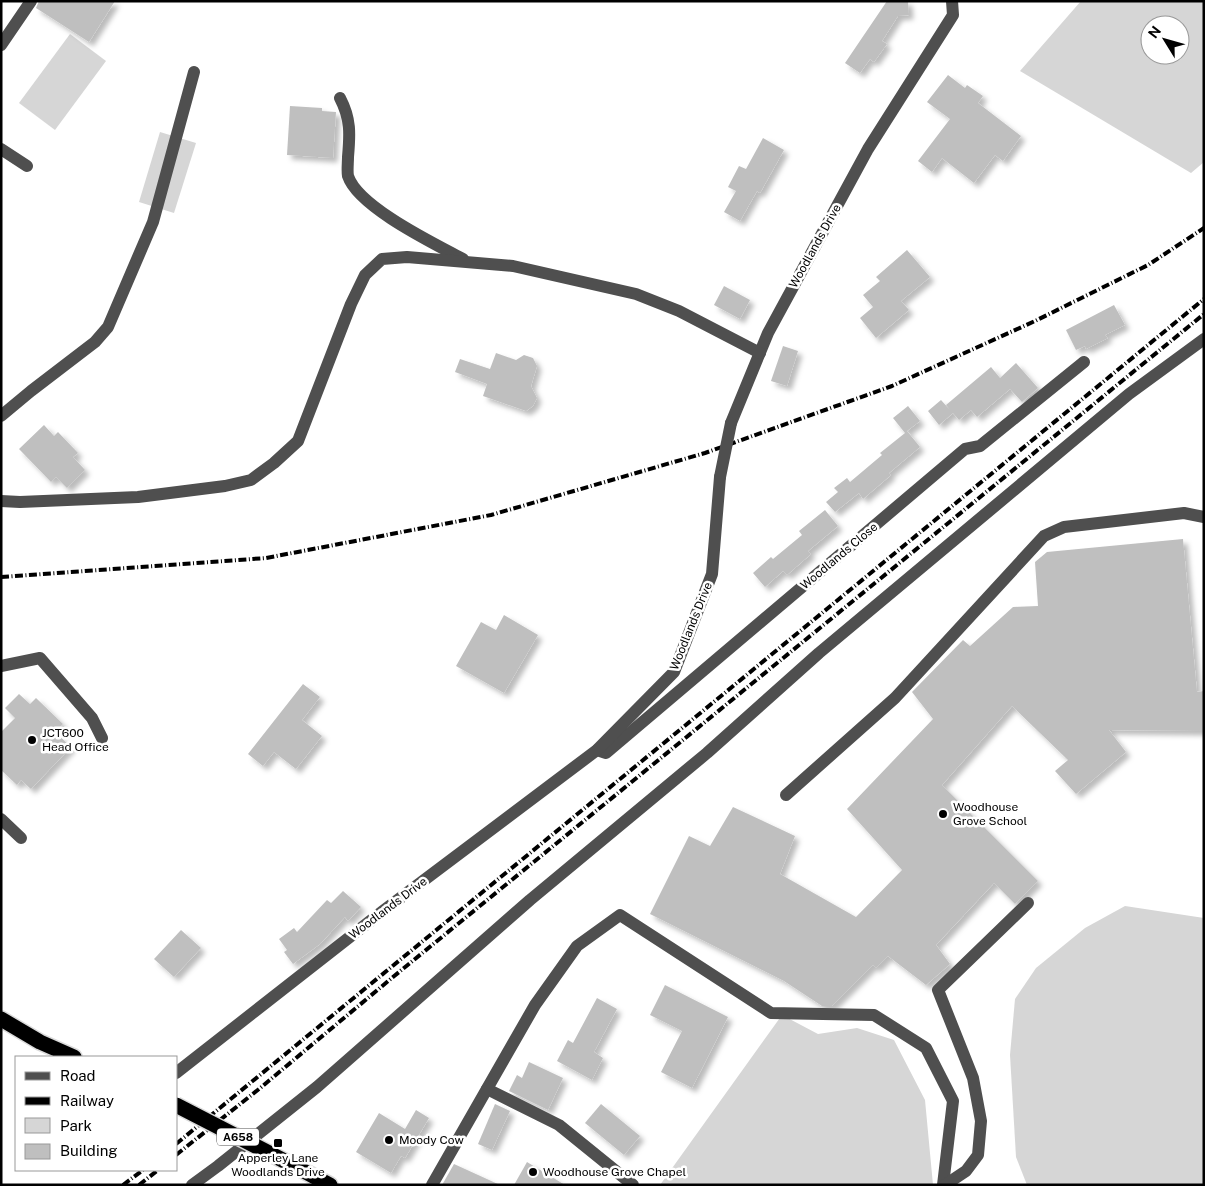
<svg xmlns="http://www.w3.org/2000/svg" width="1205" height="1186" viewBox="0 0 1205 1186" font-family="'Public Sans',sans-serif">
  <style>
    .green { fill: #d6d6d6; fill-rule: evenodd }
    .building { fill: #bfbfbf; filter: url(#shadow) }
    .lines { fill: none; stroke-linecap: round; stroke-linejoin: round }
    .highway-casing { stroke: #dbdbdb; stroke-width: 18 }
    .minor { stroke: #4f4f4f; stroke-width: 12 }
    .highway { stroke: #000; stroke-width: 15 }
    .rail { stroke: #000; stroke-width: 4; stroke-dasharray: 8 2.5 1 2.5; stroke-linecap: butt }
    .highway-bridge-casing { stroke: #dbdbdb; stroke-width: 18; stroke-linecap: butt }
    .minor-bridge { stroke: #4f4f4f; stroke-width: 12 }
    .highway-bridge { stroke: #000; stroke-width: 15 }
    .poi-dot { fill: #000; stroke: #fff; stroke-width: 2 }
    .labels { text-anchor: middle; stroke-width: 5; stroke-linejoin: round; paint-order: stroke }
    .shield { fill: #fff; stroke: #4c4c4c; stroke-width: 1 }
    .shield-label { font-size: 11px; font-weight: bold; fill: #000 }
    .street-label { font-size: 12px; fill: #000; stroke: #fff }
    .poi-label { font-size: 12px; fill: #000; stroke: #fff; text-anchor: start }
  </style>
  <defs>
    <filter id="shadow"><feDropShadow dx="4.5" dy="4.5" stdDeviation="2.5" flood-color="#0004"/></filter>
  </defs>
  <rect width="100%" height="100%" fill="#fff"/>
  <g class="green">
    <path d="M1081,1h123v161l-13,11 -171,-102zM1150,25h30v30h-30z"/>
    <path d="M70,34l36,27 -51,69 -36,-27z"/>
    <path d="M160,132l36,11 -22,70 -35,-11z"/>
    <path d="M1125,906l79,12v267h-177l-11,-28 -6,-102 5,-56 21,-31 49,-40z"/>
    <path d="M782,1015l36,19 39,-6 37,12 31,60 8,85h-273z"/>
  </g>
  <g class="building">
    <path d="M39,1h76l-26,41 -53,-34z"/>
    <path d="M887,1h21l1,14 -11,1 -16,25 5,3 -13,18 -4,-3 -10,14 -15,-10z"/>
    <path d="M948,75l17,13 2,-3 16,11 -5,7 43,33 -18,25 -8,-6 -21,28 -32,-25 -10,14 -14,-11 32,-42 -23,-17z"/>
    <path d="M290,106l32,2v3l14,1 -3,46 -46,-3z"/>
    <path d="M763,138l21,12 -24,43 -3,-2 -17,30 -16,-9 12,-21 -8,-4 11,-21 7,3z"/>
    <path d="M907,250l23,27 -29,24 8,9 -33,28 -16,-20 13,-11 -10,-12 17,-14 -4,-4z"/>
    <path d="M724,286l26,14 -10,19 -26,-14z"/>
    <path d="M1114,305l11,20 -20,10 3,3 -22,11 -1,-3 -9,4 -10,-20z"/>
    <path d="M783,346l15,5 -11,35 -16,-5z"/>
    <path d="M496,353l20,7 8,-5 9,3 4,8 -6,20 6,12 -4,8 -7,5 -43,-15 4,-12 -32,-12 5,-13 30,10z"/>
    <path d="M1016,363l22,25 -16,14 -12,-13 -33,28 -6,-7 -12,10 -6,-7 -14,12 -11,-14 13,-11 9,10 -4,-5 45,-38 9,11z"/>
    <path d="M908,406l12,15 -13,10 13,16 -31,26 2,2 -28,24 -4,-6 -24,19 -9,-10 12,-10 -4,-4 13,-10 3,4 32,-27 -2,-2 25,-20 -12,-15z"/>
    <path d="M44,425l10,11 4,-4 20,21 -5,4 12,13 -18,18 -11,-11 -5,5 -32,-33z"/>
    <path d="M825,510l13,16 -30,25 3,3 -24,21 -4,-4 -18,16 -12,-14 18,-16 2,2 29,-24 -3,-4z"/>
    <path d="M1183,539l14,153 7,-1v40l-95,-1 17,22 -50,42 -21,-23 13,-11 -56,-54 -70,79 96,96 -23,23 -21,-21 -58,62 14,19 -24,21 -38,-29 -12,12 -3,-3 -41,41h-10l-38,-25 -134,-67 39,-78 21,10 23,-39 62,29 -15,38 76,43 46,-47 -55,-61 86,-90 -21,-27 51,-52 7,6 43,-39 25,-1 -3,-44 12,-10z"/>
    <path d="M504,615l34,20 -34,58 -48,-27 25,-44 15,8z"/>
    <path d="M303,684l17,13 -18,23 20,16 -26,33 -22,-17 -11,14 -15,-12z"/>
    <path d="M19,694l11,10 6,-6 27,26 -8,8 16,15 -40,42 -10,-9 -4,5 -16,-15v-38l14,-14 -10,-10z"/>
    <path d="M343,891l18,16 -13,14 -3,-4 -25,27 -27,20 -9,-12 3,-2 -8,-11 15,-11 3,4 30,-32 4,3z"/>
    <path d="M181,930l20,18 -27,29 -20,-18z"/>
    <path d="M665,985l63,32 -36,71 -31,-16 21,-41 -32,-16z"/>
    <path d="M597,998l20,11 -23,43 9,6 -11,22 -35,-19 11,-21 5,3z"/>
    <path d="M529,1062l34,16 -15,32 -39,-19 8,-16 5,3z"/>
    <path d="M495,1104l15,7 -18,39 -14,-6z"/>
    <path d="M601,1104l39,32 -16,19 -39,-32z"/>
    <path d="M416,1110l13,8 -24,40 -4,-2 -10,17 -35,-21 23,-39 26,16z"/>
    <path d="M527,1162l38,23h-51z"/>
    <path d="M454,1164l46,21h-58z"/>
  </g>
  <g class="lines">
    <g class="highway-casing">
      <g id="highway">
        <path d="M1,1019l39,23 34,15"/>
        <path d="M300,1169l30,16"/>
      </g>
    </g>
    <g class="minor">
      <path d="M1,45l30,-44"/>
      <path d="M340,98c11,21 10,36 8,59 0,6 -1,14 0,19 10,31 87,68 115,83"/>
      <path d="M1,149l26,17"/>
      <path d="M1,416l30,-25 64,-49 13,-15 45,-105 41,-150"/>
      <path d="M731,423l37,-90 100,-184 85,-134 -1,-14"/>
      <path d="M1,501l19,1 118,-5 87,-11 26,-6 23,-17 24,-22 53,-137 14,-29 17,-16 25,-2 106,9 123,28 43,17 81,42"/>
      <path d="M1,666l39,-8 52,60 10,20"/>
      <path d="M597,750l9,3 359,-304 15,-3 104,-84"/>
      <path d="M786,795l109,-97 149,-162 20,-9 120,-14 20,4"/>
      <path d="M1,819l20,19"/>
      <path d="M176,1073l207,-162 214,-161 77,-78 38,-98 8,-97"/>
      <path d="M487,1089l72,36 74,60"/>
      <path d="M192,1185l26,-19 99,-79 213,-187 177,-147 112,-100 310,-259 75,-55"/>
      <path d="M432,1185l103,-180 42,-59 43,-31 151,98 103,2 52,33 27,53 -10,84"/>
      <path d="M945,1185l21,-14 12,-16 3,-34 -8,-43 -35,-88 90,-87"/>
    </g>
    <use href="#highway" class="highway"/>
    <g class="rail">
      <path d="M1,577l265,-19 225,-43 214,-62 187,-67 143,-65 113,-56 56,-37"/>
      <path d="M176,1144l1028,-845"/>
      <path d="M176,1155l83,-66 134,-112 811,-663"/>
      <path d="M123,1185l20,-15"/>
      <path d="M139,1185l19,-15"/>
    </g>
    <g class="highway-bridge-casing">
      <path id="highway-bridge" d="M176,1105l124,64"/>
    </g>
    <path class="minor-bridge" d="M720,477l11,-54"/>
    <use href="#highway-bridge" class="highway-bridge"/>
  </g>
  <g class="poi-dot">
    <circle cx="32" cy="740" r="5"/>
    <circle cx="943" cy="814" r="5"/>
    <circle cx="389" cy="1140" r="5"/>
    <rect x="273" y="1138" width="10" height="10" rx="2.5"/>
    <circle cx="533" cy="1172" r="5"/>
  </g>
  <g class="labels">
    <rect class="shield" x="217" y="1128.5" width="42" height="17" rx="4"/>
    <g class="shield-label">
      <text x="238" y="1141">A658</text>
    </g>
    <g class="street-label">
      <text transform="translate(815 246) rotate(-61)" y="4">Woodlands Drive</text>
      <text transform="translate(839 556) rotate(-40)" y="4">Woodlands Close</text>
      <text transform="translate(691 626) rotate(-68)" y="4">Woodlands Drive</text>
      <text transform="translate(388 908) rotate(-37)" y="4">Woodlands Drive</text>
    </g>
    <g class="poi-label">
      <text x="42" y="737">JCT600<tspan x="42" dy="14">Head Office</tspan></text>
      <text x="953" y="811">Woodhouse<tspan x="953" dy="14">Grove School</tspan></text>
      <text x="399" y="1144">Moody Cow</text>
      <text x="278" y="1162" text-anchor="middle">Apperley Lane<tspan x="278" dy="14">Woodlands Drive</tspan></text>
      <text x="543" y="1176">Woodhouse Grove Chapel</text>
    </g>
  </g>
  <rect width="1205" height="1186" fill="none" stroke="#000000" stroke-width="5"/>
  <rect x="15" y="1056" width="162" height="115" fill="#ffffff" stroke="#999999"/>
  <rect x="25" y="1072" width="25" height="8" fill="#4f4f4f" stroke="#999999"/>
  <text x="60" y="1081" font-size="15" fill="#000000">Road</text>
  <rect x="25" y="1097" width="25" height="8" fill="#000000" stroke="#999999"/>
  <text x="60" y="1106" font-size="15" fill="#000000">Railway</text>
  <rect x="25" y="1118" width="25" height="15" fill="#d6d6d6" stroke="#999999"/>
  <text x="60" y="1131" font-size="15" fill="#000000">Park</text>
  <rect x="25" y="1144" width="25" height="15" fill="#bfbfbf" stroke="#999999"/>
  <text x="60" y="1156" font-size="15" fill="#000000">Building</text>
  <g transform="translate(1165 40) rotate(307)"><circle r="24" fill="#ffffff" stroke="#999999"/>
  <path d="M0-4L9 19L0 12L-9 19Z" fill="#000000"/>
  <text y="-8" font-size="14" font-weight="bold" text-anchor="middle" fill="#000000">N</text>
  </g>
</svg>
